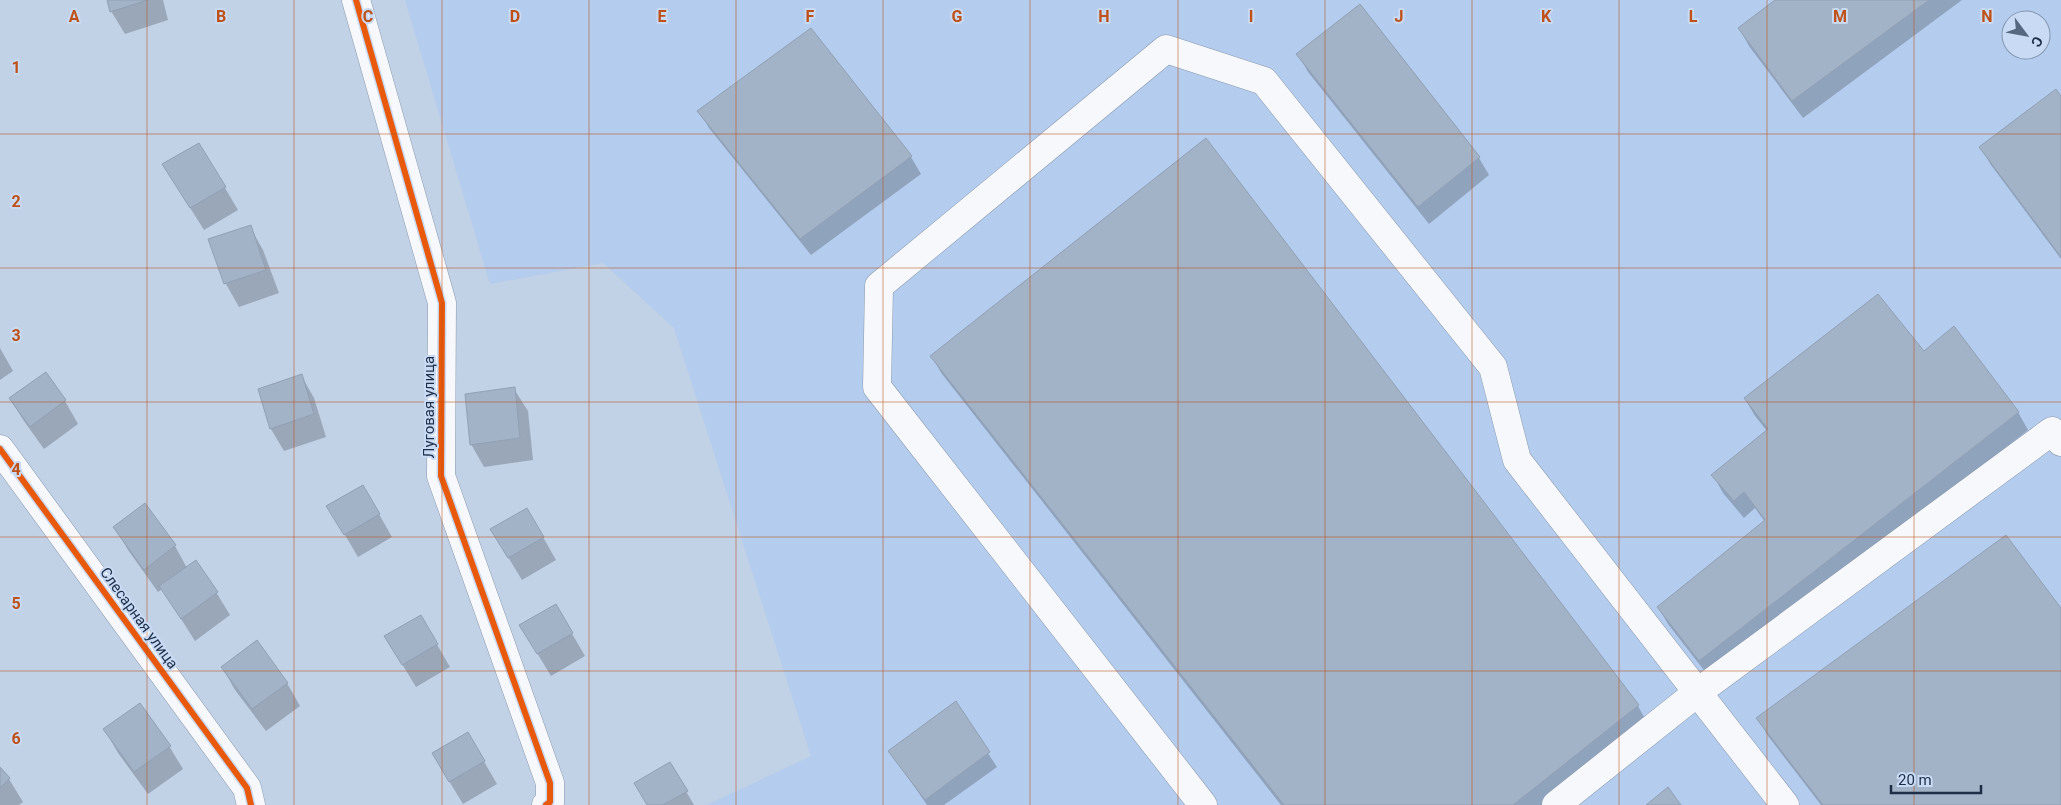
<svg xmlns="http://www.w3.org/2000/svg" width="2061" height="805" viewBox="0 0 2061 805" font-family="Roboto,sans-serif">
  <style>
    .built { fill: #b4cced; fill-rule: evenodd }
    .shadow { fill: #0003 }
    .building { fill: #a2b2c7; stroke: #91a0b4 }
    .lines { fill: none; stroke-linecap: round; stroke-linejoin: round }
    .minor-casing { stroke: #8b9aaf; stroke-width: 29 }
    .minor { stroke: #f6f8fb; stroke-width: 28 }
    .cycleway-casing { stroke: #c8daf4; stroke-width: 9 }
    .cycleway { stroke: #e8590c; stroke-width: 6 }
    .grid { fill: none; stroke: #bf5118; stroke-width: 1; stroke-opacity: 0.55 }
    .labels { text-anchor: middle; stroke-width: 4; stroke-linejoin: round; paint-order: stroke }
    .street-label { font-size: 15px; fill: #1d2f48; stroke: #c8daf4 }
    .grid-label { font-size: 16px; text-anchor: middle; font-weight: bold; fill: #bf5118; stroke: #c8daf4; stroke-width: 4; stroke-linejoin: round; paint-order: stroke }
  </style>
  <rect width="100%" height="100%" fill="#c1d1e6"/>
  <path class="built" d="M405,0h1656v805h-1354l104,-49 -137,-428 -71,-65 -113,21zM2011,20h30v30h-30z"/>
  <g class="shadow">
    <path d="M109,0h54l5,20 -43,14 -14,-23z"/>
    <path d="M1777,0h185l-159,118 -54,-72 -10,-18z"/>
    <path d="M1298,54l181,104 10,17 -60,49 -121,-152z"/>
    <path d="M2061,98v161l-70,-94 -10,-17z"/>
    <path d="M699,111l212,46 10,17 -110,81 -102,-127z"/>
    <path d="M1205,140l433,566 10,18 -103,81h-264l-339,-431 -10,-17z"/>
    <path d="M199,144l39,66 -34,20 -27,-43z"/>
    <path d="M250,227l13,23 16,43 -40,14 -13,-23 -16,-44z"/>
    <path d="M0,348l13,23 -13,9z"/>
    <path d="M1924,353l94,59 10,18 -318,248 -42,-54 -10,-17 107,-85 -10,-14 -11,10 -21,-25 -10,-18 54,-44 -12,-15 -10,-17z"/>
    <path d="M45,374l20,27 13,23 -34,25 -20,-28 -14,-22z"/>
    <path d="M301,375l13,23 12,39 -42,14 -13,-22 -12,-40z"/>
    <path d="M514,389l14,22 5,49 -49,7 -13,-23z"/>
    <path d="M363,486l29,51 -34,20 -30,-51z"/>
    <path d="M527,509l29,51 -34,20 -17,-28z"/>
    <path d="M115,527l60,19 12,22 29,24 14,23 -35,26 -33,-52 -4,3 -30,-42z"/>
    <path d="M556,606l29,50 -34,20 -17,-28z"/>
    <path d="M2061,610v195h-240l-53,-69 -10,-17z"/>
    <path d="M421,617l29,50 -34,20 -17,-28z"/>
    <path d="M222,667l65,16 13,23 -34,25 -31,-41z"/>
    <path d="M955,703l42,64 -53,38h-17l-37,-54z"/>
    <path d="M105,730l64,16 14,23 -35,25 -30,-41z"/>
    <path d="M468,734l29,50 -34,20 -17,-28z"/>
    <path d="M670,764l24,41h-46z"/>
    <path d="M0,768l9,11 14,23 -4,3h-19z"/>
  </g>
  <g class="building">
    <path d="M107,0h41l-38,12z"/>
    <path d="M1775,0h154l-137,101 -54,-73z"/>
    <path d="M1360,4l120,153 -62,50 -122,-153z"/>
    <path d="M811,28l101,128 -112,83 -103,-128z"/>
    <path d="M2056,89l5,7v161l-82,-110z"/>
    <path d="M1206,138l433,567 -126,100h-229l-354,-449z"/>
    <path d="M199,143l27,44 -36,21 -28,-44z"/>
    <path d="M251,225l15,45 -42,14 -16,-45z"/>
    <path d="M1878,294l46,57 30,-25 65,86 -320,249 -42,-54 108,-87 -21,-28 -10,9 -23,-26 57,-46 -24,-31z"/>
    <path d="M46,372l20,28 -36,27 -21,-29z"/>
    <path d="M302,374l12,40 -44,15 -12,-40z"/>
    <path d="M515,387l5,51 -50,7 -5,-51z"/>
    <path d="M363,485l17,29 -36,21 -18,-29z"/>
    <path d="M145,503l31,42 -32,25 -31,-43z"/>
    <path d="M527,508l17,29 -36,21 -18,-29z"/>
    <path d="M2006,535l55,73v197h-238l-67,-87z"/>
    <path d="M196,560l22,32 -37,27 -22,-33z"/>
    <path d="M556,604l17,29 -36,21 -18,-29z"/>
    <path d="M421,615l17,29 -36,21 -18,-29z"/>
    <path d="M257,640l31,43 -36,26 -31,-42z"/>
    <path d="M956,701l34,51 -65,48 -37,-49z"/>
    <path d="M140,703l31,43 -37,26 -31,-43z"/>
    <path d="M468,732l17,29 -36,21 -17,-29z"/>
    <path d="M670,762l18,29 -25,14h-16l-13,-22z"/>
    <path d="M0,767l10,11 -10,10z"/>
    <path d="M1668,787l13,18h-35z"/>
  </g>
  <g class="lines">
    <g class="minor-casing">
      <g id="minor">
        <path d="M356,0l86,303 -1,173 109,307v19l-4,3"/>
        <path d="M0,449l247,339 4,17"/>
        <path d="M1203,805l-326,-418 2,-101 287,-237 98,32 229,286 24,93 268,345"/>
        <path d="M1556,805l142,-113 354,-261 9,11"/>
      </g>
    </g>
    <use href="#minor" class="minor"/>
    <g class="cycleway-casing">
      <g id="cycleway">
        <path d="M356,0l86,303 -1,173 109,307v19l-4,3"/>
        <path d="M0,449l247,339 4,17"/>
      </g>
    </g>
    <use href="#cycleway" class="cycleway"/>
  </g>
  <path class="grid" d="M147,0v805M294,0v805M442,0v805M589,0v805M736,0v805M883,0v805M1030,0v805M1178,0v805M1325,0v805M1472,0v805M1619,0v805M1767,0v805M1914,0v805M0,134h2061M0,268h2061M0,402h2061M0,537h2061M0,671h2061"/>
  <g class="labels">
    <g class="street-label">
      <text transform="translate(429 407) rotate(-90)" y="5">Луговая улица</text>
      <text transform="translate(139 618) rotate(54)" y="5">Слесарная улица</text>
    </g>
  </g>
  <g class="grid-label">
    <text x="74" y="22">A</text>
    <text x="221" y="22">B</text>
    <text x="368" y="22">C</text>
    <text x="515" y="22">D</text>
    <text x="662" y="22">E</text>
    <text x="810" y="22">F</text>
    <text x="957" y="22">G</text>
    <text x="1104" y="22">H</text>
    <text x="1251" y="22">I</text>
    <text x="1399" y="22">J</text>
    <text x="1546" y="22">K</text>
    <text x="1693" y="22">L</text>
    <text x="1840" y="22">M</text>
    <text x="1987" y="22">N</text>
    <text x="16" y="73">1</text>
    <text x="16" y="207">2</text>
    <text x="16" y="341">3</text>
    <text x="16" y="475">4</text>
    <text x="16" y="609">5</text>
    <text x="16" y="744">6</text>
  </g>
  <g transform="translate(2026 35) rotate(122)"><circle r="24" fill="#c8daf4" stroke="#8496af"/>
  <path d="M0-4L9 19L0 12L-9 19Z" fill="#56687f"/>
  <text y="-8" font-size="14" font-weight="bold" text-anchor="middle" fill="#1d2f48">С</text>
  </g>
  <path d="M1891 785v8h90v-8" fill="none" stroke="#1d2f48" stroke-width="2.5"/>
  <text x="1898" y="785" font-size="15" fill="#1d2f48" stroke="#c8daf4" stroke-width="4" paint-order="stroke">20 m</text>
</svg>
